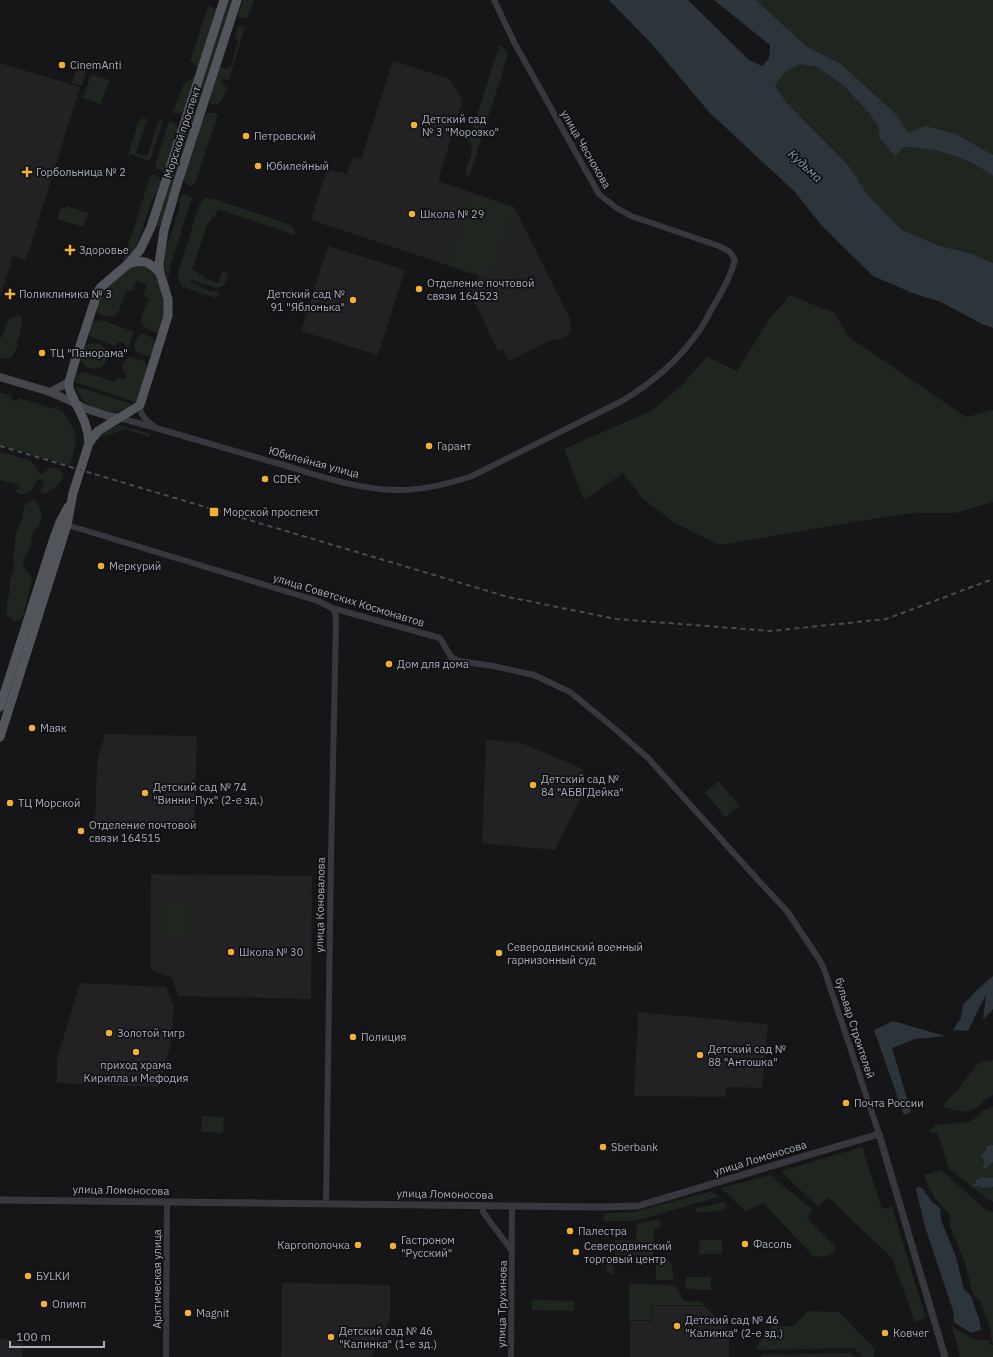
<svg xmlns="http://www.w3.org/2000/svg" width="993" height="1357" viewBox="0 0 993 1357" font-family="'IBM Plex Sans',sans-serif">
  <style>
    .built { fill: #222225 }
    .green { fill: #1e261f }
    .water { fill: #2c353c }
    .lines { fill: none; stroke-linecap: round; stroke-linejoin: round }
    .minor { stroke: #37383d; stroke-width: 6 }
    .tertiary { stroke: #37383d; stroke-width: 7 }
    .secondary { stroke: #45474d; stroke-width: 8 }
    .primary { stroke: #53555c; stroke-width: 9 }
    .rail { stroke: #4a4c52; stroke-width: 2; stroke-dasharray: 5 4; stroke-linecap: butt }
    .poi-dot { fill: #f2b134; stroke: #111113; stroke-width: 1.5 }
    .labels { text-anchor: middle; stroke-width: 3.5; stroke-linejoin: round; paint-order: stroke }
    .poi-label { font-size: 11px; fill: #a8adb8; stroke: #111113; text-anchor: start }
    .street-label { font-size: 11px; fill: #a8adb8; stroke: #111113 }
    .water-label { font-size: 12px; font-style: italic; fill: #7f9bb3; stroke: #111113 }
  </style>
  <rect width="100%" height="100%" fill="#161618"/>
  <g class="built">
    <path d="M393,61l55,17 15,22 -25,81 76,26 57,114 -1,13 -11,6 -6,-1 -44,22 -6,-11 -5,1 -30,-63 12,-12 -169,-56 16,-51 20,5 6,-17 8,2z"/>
    <path d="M0,63l80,24 -54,173 -13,-4 -13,41z"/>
    <path d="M328,246l77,24 -27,85 -77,-24z"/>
    <path d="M105,734l92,2 -3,89 -99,-1 2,-62z"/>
    <path d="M486,740l33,2 64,27 -3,31 -25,50 -73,-7z"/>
    <path d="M151,874l161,2 -1,123 -133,-3 -6,-18 -22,-9z"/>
    <path d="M80,983l86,4 8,20 -3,36 -12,44 -102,-4v-24z"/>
    <path d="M638,1012l130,12 -6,64 -35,-1 -2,10 -91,-1z"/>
    <path d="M282,1283l108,2v33l-19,39h-90z"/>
    <path d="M652,1306h53l24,26v25h-99v-36h22z"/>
    <path d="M0,1339l23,1 -1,17h-22z"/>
    <path d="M850,1353l4,4h-93v-2z"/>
  </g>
  <g class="green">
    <path d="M229,0h5l-72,224 -4,3 -2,-3z"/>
    <path d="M243,0h11l-7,19 -9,-3z"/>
    <path d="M756,0h237v155l-37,-21 -47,-1 -13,-19 -55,-50 -35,-18z"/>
    <path d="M208,6l11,4 -20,58 -9,-7z"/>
    <path d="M244,26l1,1 -16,53 -6,-1 -2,5 6,3c-3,8 -4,17 -14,18l-3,-2v-4l10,-31 3,-1 3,2 5,-3 7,-24 -4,-5 2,-2 2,-8z"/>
    <path d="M499,46h3l6,9 -39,122 -2,-1 -1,-5 5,-15 1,-8 -3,-7 3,-10z"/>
    <path d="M78,62l10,3 -6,21 -10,-3z"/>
    <path d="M800,64l17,3 27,19 24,26 10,14 2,13 15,17 8,-9c34,1 62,10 90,29v87l-23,-10 -31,-7 -38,-17 -34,-35 -19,-29 -60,-61 -13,-18 10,-14z"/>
    <path d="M91,74l18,6 -8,24 -18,-6z"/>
    <path d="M196,76l-10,34 -8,4 -5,-1 11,-30z"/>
    <path d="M208,113h7l3,2 -1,2 -22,67 -4,2 -6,-3 -1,-5 20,-61z"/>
    <path d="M143,118l4,1 -11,34 11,3 11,-34 6,-4 -14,43 -20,-7 -3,6v-1l11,-36 2,-3z"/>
    <path d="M169,121l6,2 3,8 -14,41 -8,-3 -1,-4z"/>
    <path d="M151,174l8,3 3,6 -3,6 -7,10 -17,52 -10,10h-2z"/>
    <path d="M472,193l42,14 -17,54 -17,15 -32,-10z"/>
    <path d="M184,194l8,3 -21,67 -3,16h-1l-3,-18 2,-12 14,-44 -1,-5 2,-5z"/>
    <path d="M205,198l9,1 77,26 4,5v5l-77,-26 -4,9 -2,-1 -2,6 -2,-1 -16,48 7,2 -1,2 6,2v2l14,5 4,-11 4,-1 2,3 -4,12 -7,2 -25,-8 -2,2 20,9 9,1v4l-3,2 -33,-11 -4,-6 -1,-9 22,-69z"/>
    <path d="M67,206l21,7 -5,14 -26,-8 4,-12 4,2z"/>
    <path d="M135,266h6l8,2 10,9 7,35 -8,21c-25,-8 -16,-15 -9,-35l-6,-2 4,-12 -11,-4 -4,11 -6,-1 -7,21 -3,4c-8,3 -15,2 -20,-5 2,-5 3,-11 5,-15 7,-12 22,-24 34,-29z"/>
    <path d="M790,295l44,18 15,24 117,80 27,-7v92l-38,11h-39l-32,4 -164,28 -45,-22 -33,-25 -19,-25 -39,27 -20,-51 87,-38 28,-23 28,-31 30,14 33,-53z"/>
    <path d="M17,315l3,1 2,3 -2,15 -3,8 1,3 -6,12 -6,2 -6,-2v-19l2,-1 6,-17z"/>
    <path d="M97,320l7,1 30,11 -7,18 -4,-8h-5l-2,4 -26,-9 -2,-5 3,-7z"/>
    <path d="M142,334c8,1 11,4 14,10l-5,12 -9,-1 -7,-4c-1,-6 0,-15 7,-17z"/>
    <circle cx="94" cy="356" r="13"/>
    <path d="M129,357l15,4 4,6 -9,32 -4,3 -60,-20 1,-6 5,-4 6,1 28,9 2,-5 8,3 2,-6 -4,-3c-2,-5 1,-11 6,-14z"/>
    <path d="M76,386l56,18c-5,3 -9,6 -14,7 -18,4 -38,-7 -42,-25z"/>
    <path d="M0,392l12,4v4l5,1 2,-3 40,12c5,2 7,5 9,9 12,17 7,29 2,47l-70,-21z"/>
    <path d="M119,425l32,9 -1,3 -24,-8 -30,10 10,-9z"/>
    <path d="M0,452l30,8 10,14 4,-2 5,-4c5,-1 11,2 15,6 -4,12 -9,13 -18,19h-4l-1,-3 3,-8 -4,-3c-10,5 -3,16 -21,15l-5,-4 5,-1 1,-2 -2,-2 -18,-5z"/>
    <path d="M33,499c7,6 11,14 7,24 -2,4 -6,6 -7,10 -2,6 -1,12 -5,18 -2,4 -5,7 -5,11 0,9 9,11 9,19l-9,35 -4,4 -4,1 -8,-5v-14l2,-7 1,-15 4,-9 -1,-14 3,-23 6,-16 2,-12z"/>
    <path d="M719,781l20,25 -14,11 -20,-25z"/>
    <rect x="162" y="900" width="28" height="41"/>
    <path d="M993,1060v35c-7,3 -8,5 -13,10 -10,10 -26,5 -38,2l17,-19 16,-21 5,-5z"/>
    <path d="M993,1107v38l-9,4v4l-3,3 3,4 -1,3 10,-1v16l-9,-1 -7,5 -2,4c7,0 10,3 18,1v15l-4,-2 -40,-31 -11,-36 -10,-1 8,-7 33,-3 10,-7 3,-4z"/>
    <path d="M202,1116l22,1 -1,16 -22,-1z"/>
    <path d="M862,1147l20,62 10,-2 33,109 -4,4 -6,2 -23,-64 -64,-61 -10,9 -19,-17 -18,-18z"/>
    <path d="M941,1170l44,39 8,3v132l-1,-1 -3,-19 -9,-23 -7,-7 -8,-31 -15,-37 -1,-13c-13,-10 -20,-23 -25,-38z"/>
    <path d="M770,1175l43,35 -6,8 29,29c-4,10 -12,9 -22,10l-51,-54 -17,9 -25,-24z"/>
    <path d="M712,1191l6,6 -83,24h-31l-1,-3 2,-4 5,-1 24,-1z"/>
    <path d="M723,1202l4,4 -5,5 -26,1 -2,-3z"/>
    <path d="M660,1219l1,6 -7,5 -1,26 -38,-1v-15l21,1 1,-17z"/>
    <rect x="699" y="1240" width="23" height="14"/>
    <path d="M612,1260h55c7,4 6,13 6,20h-17v-17h-43v12c-6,-2 -8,-6 -6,-12z"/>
    <path d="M686,1277h25v13l-26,-1z"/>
    <path d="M629,1284l46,1 9,16 17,1 3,3h-53v15h-22z"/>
    <path d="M532,1300l42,1v10l-42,-1z"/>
    <path d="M808,1311l31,1 35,36v9h-10l-11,-9 -92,2 -6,-2 17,-22h21z"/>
    <path d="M952,1326c11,7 22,16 37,14v4l4,1v12h-33z"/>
  </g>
  <g class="water">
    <path d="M609,0h79l61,60 13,6 7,-8 1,-13 -56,-45h42l50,46 35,18 55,50 13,19 16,-7 31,8 37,21v21c-27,-19 -56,-28 -89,-29l-9,9 -15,-17 -2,-13 -10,-14 -24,-26 -27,-19 -17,-3 -15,8 -10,14 13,18 60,61 19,29 34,35 38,17 31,7 23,10v65l-11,-4 -41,-22 -26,-8 -42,-18 -51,-50 -27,-34 -85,-79 -60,-71z"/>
    <path d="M993,976v33l-10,11 3,-26 -18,37 -15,-1 8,-12 2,-13 16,-17z"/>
    <path d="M893,1021l52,15 -30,3 -23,9 19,64 -7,3 -30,-85z"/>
    <path d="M993,1145v17l-8,7 -2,-1 1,-8 -3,-4c1,-2 2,-2 3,-4 3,-5 1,-6 9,-7z"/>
    <path d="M981,1177l12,1v9l-9,1 -5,-2 -5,1 -2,-2 4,-1v-4z"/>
    <path d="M918,1187l4,1 10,14 8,6 1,12 15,37 8,32 7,7 8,23 2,11 -10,3 -17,-11 -1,-12 -28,-83 -9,-38z"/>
  </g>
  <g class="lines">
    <g class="minor">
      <path d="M140,405c-1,10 7,16 15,22"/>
      <path d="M119,418c54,14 107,31 161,46 37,11 75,25 115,26 24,1 53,-6 77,-14l150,-75c30,-18 57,-41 77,-70 6,-8 10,-18 15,-26 9,-15 17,-29 21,-45l-5,-8 -11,-6 -88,-30 -16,-9 -16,-13 -84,-150 -21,-44"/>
      <path d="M64,524l254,77 14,7 108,30 11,19 8,4 34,5 41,9 36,17 44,36 34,30 110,122 29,31 32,48 5,10 55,165"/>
      <path d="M326,1203l5,-346 5,-235 -1,-10 -3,-4"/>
      <path d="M483,1206v6l29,39"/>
      <path d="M166,1357l1,-155"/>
      <path d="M511,1357l1,-151"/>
    </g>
    <path class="tertiary" d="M0,1200l599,7 39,-1 241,-72 66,223"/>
    <g class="secondary">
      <path d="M0,377l50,15 25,11 12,6 21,7 11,2"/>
      <path d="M50,392l19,-10"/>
    </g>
    <g class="primary">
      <path d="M128,264c15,-5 21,-3 32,9"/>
      <path d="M89,443c-1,-23 -13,-35 -20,-55v-6l6,-21 23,-70 3,-4 27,-23 12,-14 11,-23 73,-227"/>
      <path d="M0,707l54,-169 6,-16 8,-15"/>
      <path d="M0,737l67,-212 6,-32 16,-50 9,-12 42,-26 28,-89v-17l-8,-26 -1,-9 5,-34 13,-45 60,-185"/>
    </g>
    <path class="rail" d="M0,446l508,151 108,22 155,12 115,-12 107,-40"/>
  </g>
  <g class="poi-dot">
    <circle cx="62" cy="65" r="4"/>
    <circle cx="414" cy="125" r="4"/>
    <circle cx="246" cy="136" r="4"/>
    <circle cx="258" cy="166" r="4"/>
    <path d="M25 166h4v4h4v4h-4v4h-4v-4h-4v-4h4z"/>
    <circle cx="412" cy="214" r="4"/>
    <path d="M68 244h4v4h4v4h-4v4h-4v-4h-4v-4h4z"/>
    <circle cx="419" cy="289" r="4"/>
    <path d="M8 288h4v4h4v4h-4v4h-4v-4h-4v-4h4z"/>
    <circle cx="353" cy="300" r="4"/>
    <circle cx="42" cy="353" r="4"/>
    <circle cx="429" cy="446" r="4"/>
    <circle cx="265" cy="479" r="4"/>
    <rect x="209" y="507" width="10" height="10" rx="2"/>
    <circle cx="101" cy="566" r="4"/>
    <circle cx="389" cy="664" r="4"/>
    <circle cx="32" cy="728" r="4"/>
    <circle cx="533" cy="785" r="4"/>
    <circle cx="145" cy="793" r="4"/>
    <circle cx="10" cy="803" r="4"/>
    <circle cx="81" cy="831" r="4"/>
    <circle cx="231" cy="952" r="4"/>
    <circle cx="499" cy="953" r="4"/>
    <circle cx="109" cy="1033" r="4"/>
    <circle cx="353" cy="1037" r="4"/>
    <circle cx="136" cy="1052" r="4"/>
    <circle cx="700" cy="1055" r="4"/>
    <circle cx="846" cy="1103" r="4"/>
    <circle cx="603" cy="1147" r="4"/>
    <circle cx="570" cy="1231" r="4"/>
    <circle cx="745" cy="1244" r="4"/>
    <circle cx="358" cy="1245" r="4"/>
    <circle cx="393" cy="1246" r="4"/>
    <circle cx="576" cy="1252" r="4"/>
    <circle cx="28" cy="1276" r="4"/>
    <circle cx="44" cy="1304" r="4"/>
    <circle cx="188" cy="1313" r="4"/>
    <circle cx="677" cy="1326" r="4"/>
    <circle cx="885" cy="1333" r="4"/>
    <circle cx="331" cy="1337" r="4"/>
  </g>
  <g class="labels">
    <g class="poi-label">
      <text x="70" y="69">CinemAnti</text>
      <text x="422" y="123">Детский сад<tspan x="422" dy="13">№ 3 "Морозко"</tspan></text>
      <text x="254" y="140">Петровский</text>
      <text x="266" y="170">Юбилейный</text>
      <text x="36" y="176">Горбольница № 2</text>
      <text x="420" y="218">Школа № 29</text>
      <text x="79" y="254">Здоровье</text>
      <text x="427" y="287">Отделение почтовой<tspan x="427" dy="13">связи 164523</tspan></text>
      <text x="19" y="298">Поликлиника № 3</text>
      <text x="345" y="298" text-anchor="end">Детский сад №<tspan x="345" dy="13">91 "Яблонька"</tspan></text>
      <text x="50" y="357">ТЦ "Панорама"</text>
      <text x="437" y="450">Гарант</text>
      <text x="273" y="483">CDEK</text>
      <text x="223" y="516">Морской проспект</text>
      <text x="109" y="570">Меркурий</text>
      <text x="397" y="668">Дом для дома</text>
      <text x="40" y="732">Маяк</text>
      <text x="541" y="783">Детский сад №<tspan x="541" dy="13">84 "АБВГДейка"</tspan></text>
      <text x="153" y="791">Детский сад № 74<tspan x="153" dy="13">"Винни-Пух" (2-е зд.)</tspan></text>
      <text x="18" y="807">ТЦ Морской</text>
      <text x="89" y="829">Отделение почтовой<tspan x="89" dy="13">связи 164515</tspan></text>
      <text x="507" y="951">Северодвинский военный<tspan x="507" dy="13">гарнизонный суд</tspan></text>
      <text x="239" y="956">Школа № 30</text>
      <text x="117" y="1037">Золотой тигр</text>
      <text x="361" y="1041">Полиция</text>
      <text x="708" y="1053">Детский сад №<tspan x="708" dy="13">88 "Антошка"</tspan></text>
      <text x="136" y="1069" text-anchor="middle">приход храма<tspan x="136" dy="13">Кирилла и Мефодия</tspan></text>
      <text x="854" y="1107">Почта России</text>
      <text x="611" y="1151">Sberbank</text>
      <text x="578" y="1235">Палестра</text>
      <text x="401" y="1244">Гастроном<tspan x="401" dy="13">"Русский"</tspan></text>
      <text x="753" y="1248">Фасоль</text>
      <text x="350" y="1249" text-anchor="end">Каргополочка</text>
      <text x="584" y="1250">Северодвинский<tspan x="584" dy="13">торговый центр</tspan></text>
      <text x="36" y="1280">БУLКИ</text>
      <text x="52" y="1308">Олимп</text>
      <text x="196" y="1317">Magnit</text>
      <text x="685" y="1324">Детский сад № 46<tspan x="685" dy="13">"Калинка" (2-е зд.)</tspan></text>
      <text x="339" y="1335">Детский сад № 46<tspan x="339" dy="13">"Калинка" (1-е зд.)</tspan></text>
      <text x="893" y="1337">Ковчег</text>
    </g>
    <g class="street-label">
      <text transform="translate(182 132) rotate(-72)" y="4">Морской проспект</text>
      <text transform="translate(586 149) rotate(60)" y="4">улица Чеснокова</text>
      <text transform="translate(314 462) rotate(15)" y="4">Юбилейная улица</text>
      <text transform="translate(349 600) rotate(17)" y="4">улица Советских Космонавтов</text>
      <text transform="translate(320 905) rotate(-89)" y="4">улица Коновалова</text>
      <text transform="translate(855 1028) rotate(72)" y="4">бульвар Строителей</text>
      <text transform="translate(760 1158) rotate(-17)" y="4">улица Ломоносова</text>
      <text transform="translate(121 1190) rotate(1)" y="4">улица Ломоносова</text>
      <text transform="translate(445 1194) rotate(1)" y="4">улица Ломоносова</text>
      <text transform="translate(157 1279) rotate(-90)" y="4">Арктическая улица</text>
      <text transform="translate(502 1304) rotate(-89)" y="4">улица Трухинова</text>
    </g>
    <g class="water-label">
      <text transform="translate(805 166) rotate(43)" y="4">Кудьма</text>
    </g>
  </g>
  <path d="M10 1341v6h94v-6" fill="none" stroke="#a8adb8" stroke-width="2"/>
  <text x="16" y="1341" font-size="12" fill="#a8adb8" stroke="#111113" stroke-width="3" paint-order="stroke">100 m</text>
</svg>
